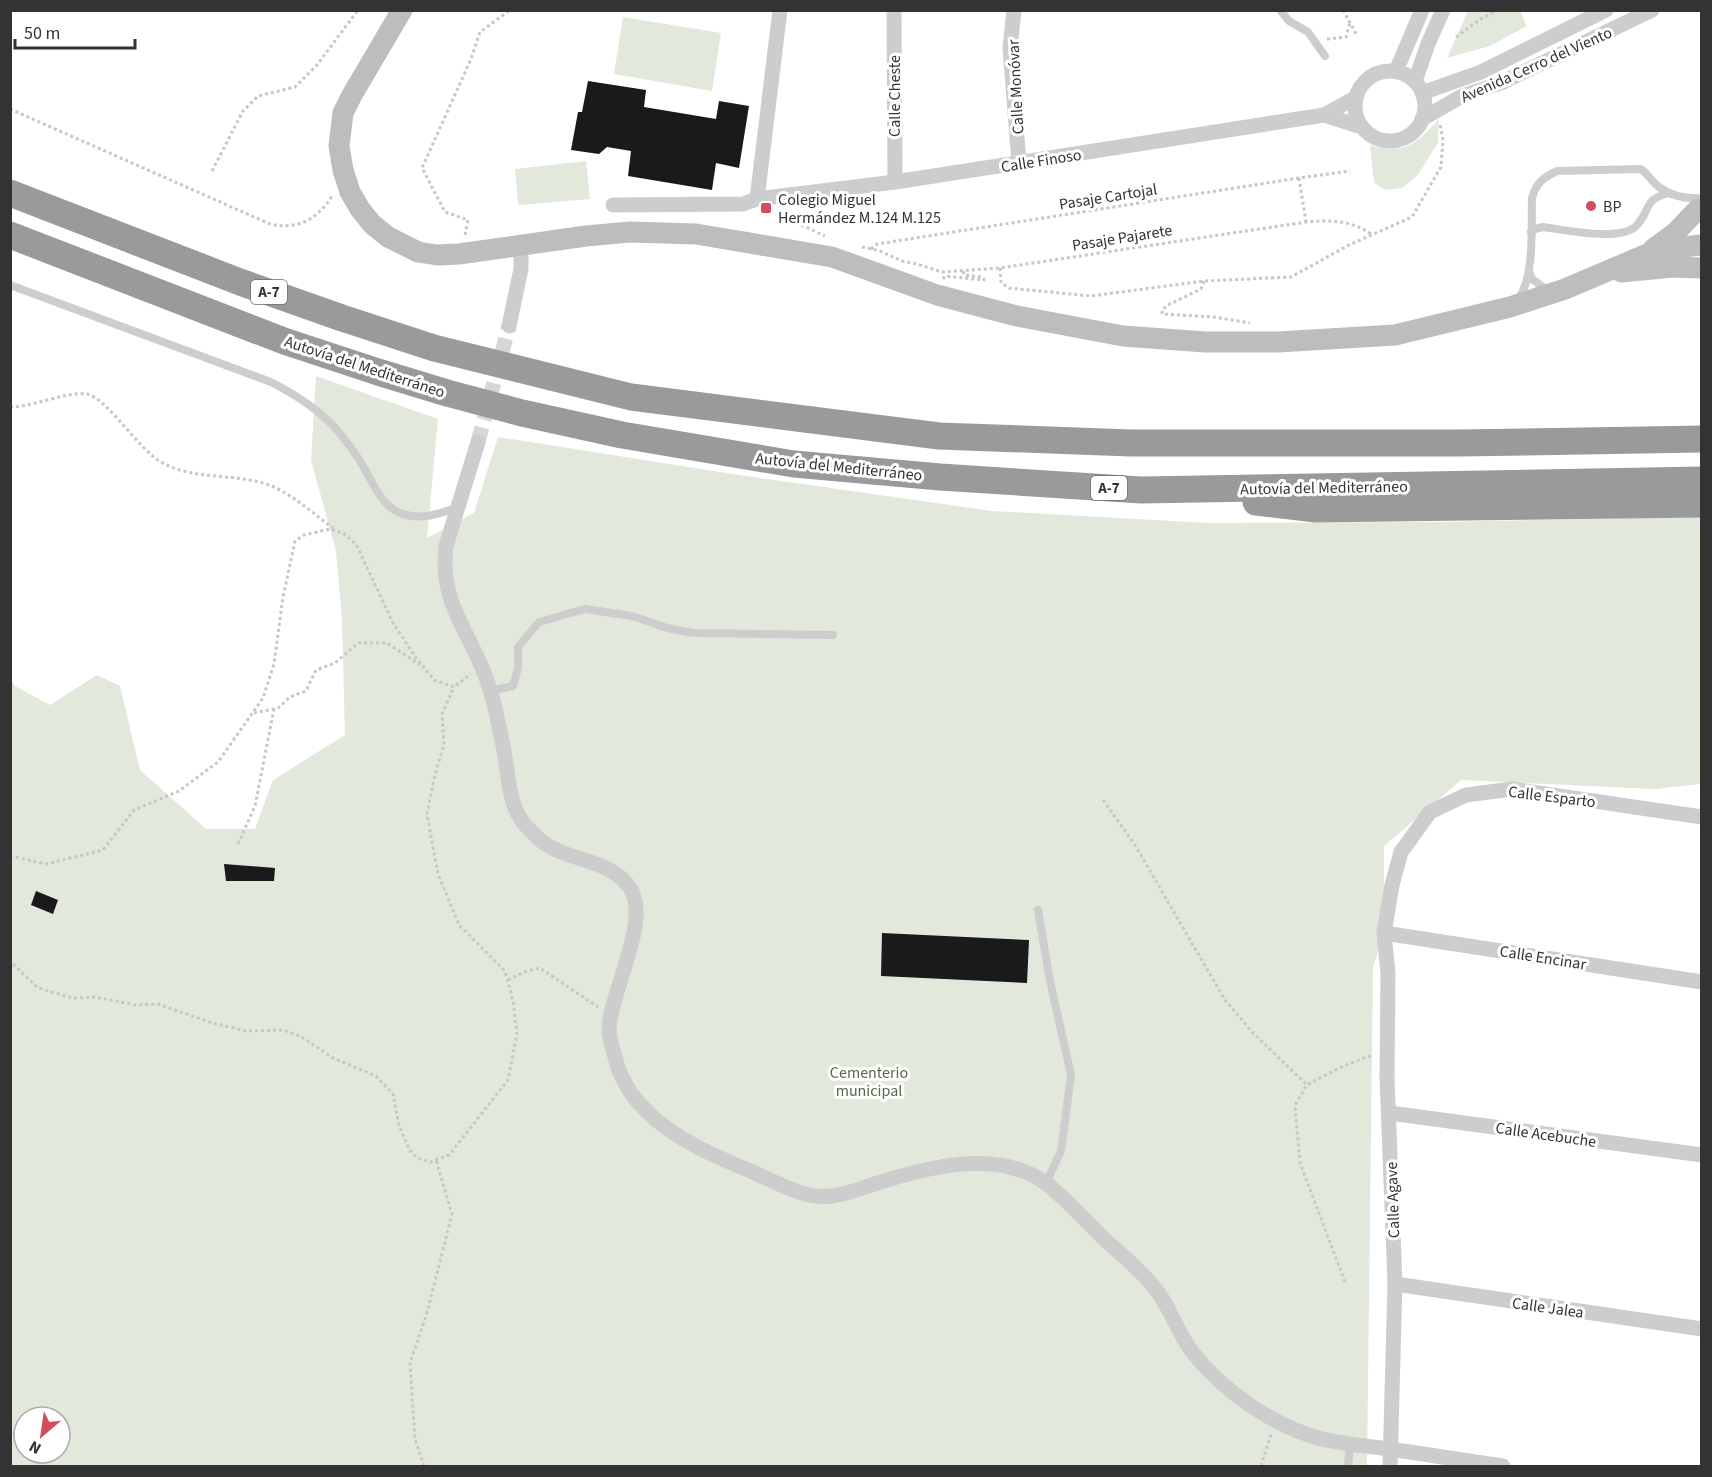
<svg xmlns="http://www.w3.org/2000/svg" width="1712" height="1477" viewBox="0 0 1712 1477" font-family="'Source Sans 3',sans-serif">
  <style>
    .green { fill: #e3e8dd; fill-rule: evenodd }
    .building { fill: #1a1a1a }
    .lines { fill: none; stroke-linecap: round; stroke-linejoin: round }
    .street-tunnel { stroke: #d6d6d6; stroke-width: 15; stroke-dasharray: 15 8; stroke-linecap: butt }
    .path { stroke: #c7c7c7; stroke-width: 3; stroke-dasharray: 3 3; stroke-linecap: butt }
    .lane { stroke: #cdcdcd; stroke-width: 8 }
    .street { stroke: #cdcdcd; stroke-width: 15 }
    .secondary { stroke: #bdbdbd; stroke-width: 21 }
    .highway { stroke: #9a9a9a; stroke-width: 27 }
    .poi-dot { fill: #d14e60; stroke: #fff; stroke-width: 2 }
    .labels { text-anchor: middle; stroke-width: 6; stroke-linejoin: round; paint-order: stroke }
    .shield { fill: #fff; stroke: #707070; stroke-width: 1.5 }
    .shield-label { font-size: 15px; font-weight: bold; fill: #333 }
    .street-label { font-size: 16px; fill: #333; stroke: #fff }
    .poi-label { font-size: 16px; fill: #333; stroke: #fff; text-anchor: start }
    .park-label { font-size: 16px; fill: #596a45; stroke: #fff }
  </style>
  <rect width="100%" height="100%" fill="#fff"/>
  <g class="green">
    <path d="M1468,11h52l7,15 -37,20 -43,12z"/>
    <path d="M623,17l98,16 -9,58 -98,-17z"/>
    <path d="M1439,119l-1,24 -21,33 -15,12 -16,2 -12,-7 -4,-38c34,11 47,-2 69,-26z"/>
    <path d="M586,161l4,38 -72,6 -3,-36z"/>
    <path d="M316,376l122,43 -11,119 47,-25 24,-76 241,38 253,36 216,12 230,-1 263,-5v267l-46,5 -194,-9 -77,66v87l-11,34 -6,499h-1356l-1,-789 5,9 35,19 47,-30 23,11 20,84 66,59h49l18,-49 72,-45 -3,-116 -6,-68 -25,-91zM24,1417h36v36h-36z"/>
  </g>
  <g class="building">
    <path d="M588,81l58,9 -2,17 72,12 3,-18 30,5 -10,62 -23,-5 -4,27 -84,-14 3,-25 -24,-4 -8,7 -28,-4 7,-38h4z"/>
    <path d="M224,864l51,4 -1,13h-48z"/>
    <path d="M36,891l22,9 -5,14 -22,-9z"/>
    <path d="M882,933l147,7 -2,43 -146,-7z"/>
  </g>
  <g class="lines">
    <path class="street-tunnel" d="M478,442l31,-116"/>
    <g class="path">
      <path d="M1343,10l13,24"/>
      <path d="M1456,37l23,-17 19,-10"/>
      <path d="M1327,39l19,-2 4,-15"/>
      <path d="M10,109l260,115c27,6 47,-4 62,-28"/>
      <path d="M212,171l31,-60 15,-15 37,-9 22,-22 41,-55"/>
      <path d="M1299,178l7,44"/>
      <path d="M783,210l10,11 32,15"/>
      <path d="M465,235l3,-15 -23,-8 -23,-44 49,-109 9,-27 30,-22"/>
      <path d="M862,247l18,4 22,10 15,3 25,8 58,-4 306,-46c24,-2 45,-2 65,12"/>
      <path d="M871,249l6,-5 422,-66 51,-7"/>
      <path d="M1000,268l1,15 8,5 82,8 113,-15 87,-4 58,-32 63,-28 29,-50 2,-27 -3,-16"/>
      <path d="M943,279l2,-3 39,4 -1,-3 -19,-2 -1,-4"/>
      <path d="M1204,281l-3,8 -33,16 -6,5v4l52,3 36,6"/>
      <path d="M10,407c24,0 56,-16 77,-13 20,4 52,56 74,68 29,17 66,12 98,20 27,6 52,30 74,46"/>
      <path d="M254,713l24,-5 12,-11 16,-6 10,-21 19,-7 23,-20h29l33,22"/>
      <path d="M1103,800l32,45 90,155 28,33 54,52"/>
      <path d="M238,844l17,-38 19,-97"/>
      <path d="M10,856l36,8 57,-14 31,-40 45,-19 39,-29 45,-64 11,-34 9,-67 12,-56 9,-6 26,-6 13,4 13,11 37,79 23,35 18,22 20,7 17,-13"/>
      <path d="M10,969l3,-5 25,24 34,10 23,-1 40,8 23,-1 54,19 34,8 37,-1 17,6 33,22 43,18 17,18 6,31 10,24 8,9 13,4 19,-7 59,-75 9,-47 -4,-32 -8,-30 -46,-46 -21,-51 -11,-60 8,-40 9,-29 -2,-31 12,-27"/>
      <path d="M508,980l16,-8 16,-4 58,39"/>
      <path d="M1345,1282l-45,-119 -5,-58 12,-20 34,-18 31,-12"/>
      <path d="M424,1466l-9,-27 -5,-76 17,-50 25,-99 -16,-54"/>
      <path d="M1261,1466l10,-32"/>
    </g>
    <g class="lane">
      <path d="M1280,10l9,11 19,11 17,24"/>
      <path d="M1531,232l4,-3 8,-2c23,3 80,16 95,-3 14,-17 5,-24 31,-31"/>
      <path d="M1529,271l3,8 15,11"/>
      <path d="M10,285l261,97c25,13 49,28 67,49 9,11 18,23 25,35 16,28 24,54 63,50 11,-1 22,-6 32,-8"/>
      <path d="M1519,298c16,-23 12,-72 13,-100 4,-15 12,-21 25,-27l84,-2c7,5 11,13 18,18 12,9 27,12 43,11"/>
      <path d="M490,691l23,-5 5,-18v-21l21,-25 46,-13 47,7 35,12 26,5 140,2"/>
      <path d="M1038,910l12,71 21,94 -10,76 -15,32"/>
      <path d="M1348,1466l2,-21"/>
    </g>
    <g class="street">
      <path d="M894,10l1,172"/>
      <path d="M1014,10l-4,38 9,115"/>
      <circle cx="1390" cy="106" r="35"/>
      <path d="M1396,71l26,-61"/>
      <path d="M1415,81l13,-37 15,-34"/>
      <path d="M1422,93l59,-21 125,-62"/>
      <path d="M1324,115l38,12"/>
      <path d="M1422,119l40,-23 39,-13 151,-73"/>
      <path d="M757,199l23,-189"/>
      <path d="M613,205l130,-1 14,-5 138,-17 429,-67 31,-17"/>
      <path d="M509,326l12,-57v-24"/>
      <path d="M478,442l-32,104c-6,50 15,74 34,117 13,28 18,58 24,88 5,27 4,57 24,77 6,6 12,13 19,17 25,16 61,15 81,40 26,31 -18,106 -19,144 0,8 3,17 5,24 13,66 83,96 139,119 15,7 30,15 46,20 33,12 56,-3 88,-12 50,-15 114,-30 160,4 19,15 37,35 54,52 20,19 43,36 59,59 12,18 19,40 33,58 31,39 80,73 129,86 24,6 49,7 74,11 36,5 71,11 107,16"/>
      <path d="M1384,933l318,49"/>
      <path d="M1390,1113l312,42"/>
      <path d="M1395,1284l307,45"/>
      <path d="M1390,1466l5,-182 -8,-206 1,-105 -4,-40 8,-48 9,-33 29,-40 36,-17 46,-6 190,28"/>
    </g>
    <g class="secondary">
      <path d="M402,10l-50,85 -9,18 -4,33 4,24 7,22 10,17 12,15 16,13 30,15 19,3 22,-1 127,-18 44,-4 66,2 136,23 105,38 80,21 106,20 82,6h73l117,-7 115,-28 55,-18 80,-34 27,-7 30,-3"/>
      <path d="M1653,249l22,-16 23,-24"/>
      <path d="M1621,272l52,-5 29,1"/>
    </g>
    <g class="highway">
      <path d="M10,193l230,89 102,36 92,30 197,49 308,39 192,7h328l243,-4"/>
      <path d="M10,235l274,106 94,31 69,21 75,20 100,22 172,29 146,13 201,13 561,-10"/>
      <path d="M1256,502l60,7 386,-5"/>
    </g>
  </g>
  <g class="poi-dot">
    <circle cx="1591" cy="206" r="6"/>
    <rect x="760" y="202" width="12" height="12" rx="3"/>
  </g>
  <g class="labels">
    <g class="shield">
      <rect x="251" y="280" width="36" height="24" rx="4.5"/>
      <rect x="1091" y="476" width="36" height="24" rx="4.5"/>
    </g>
    <g class="shield-label">
      <text x="269" y="297">A-7</text>
      <text x="1109" y="493">A-7</text>
    </g>
    <g class="street-label">
      <text transform="translate(1536 64) rotate(-24)" y="6">Avenida Cerro del Viento</text>
      <text transform="translate(1015 87) rotate(-93)" y="6">Calle Monóvar</text>
      <text transform="translate(894 96) rotate(-90)" y="6">Calle Cheste</text>
      <text transform="translate(1041 160) rotate(-9)" y="6">Calle Finoso</text>
      <text transform="translate(1108 196) rotate(-9)" y="6">Pasaje Cartojal</text>
      <text transform="translate(1122 237) rotate(-9)" y="6">Pasaje Pajarete</text>
      <text transform="translate(365 366) rotate(18)" y="6">Autovía del Mediterráneo</text>
      <text transform="translate(839 466) rotate(6)" y="6">Autovía del Mediterráneo</text>
      <text transform="translate(1324 487) rotate(-1)" y="6">Autovía del Mediterráneo</text>
      <text transform="translate(1552 796) rotate(7)" y="6">Calle Esparto</text>
      <text transform="translate(1543 957) rotate(9)" y="6">Calle Encinar</text>
      <text transform="translate(1546 1134) rotate(8)" y="6">Calle Acebuche</text>
      <text transform="translate(1392 1200) rotate(-92)" y="6">Calle Agave</text>
      <text transform="translate(1548 1307) rotate(8)" y="6">Calle Jalea</text>
    </g>
    <g class="poi-label">
      <text x="778" y="205">Colegio Miguel<tspan x="778" dy="18">Hermández M.124 M.125</tspan></text>
      <text x="1603" y="212">BP</text>
    </g>
    <g class="park-label">
      <text x="869" y="1078">Cementerio<tspan x="869" dy="18">municipal</tspan></text>
    </g>
  </g>
  <rect width="1712" height="1477" fill="none" stroke="#333333" stroke-width="24"/>
  <g transform="translate(42 1435) rotate(209)"><circle r="28" fill="#ffffff" stroke="#adadad" stroke-width="1.5"/>
  <path d="M0-4.5L10 22L0 15L-10 22Z" fill="#d14e60"/>
  <text y="-9" font-size="16" font-weight="bold" text-anchor="middle" fill="#333333">N</text>
  </g>
  <path d="M15 39v9h120v-9" fill="none" stroke="#333333" stroke-width="3"/>
  <text x="24" y="39" font-size="18" fill="#333333" stroke="#ffffff" stroke-width="4.5" paint-order="stroke">50 m</text>
</svg>
